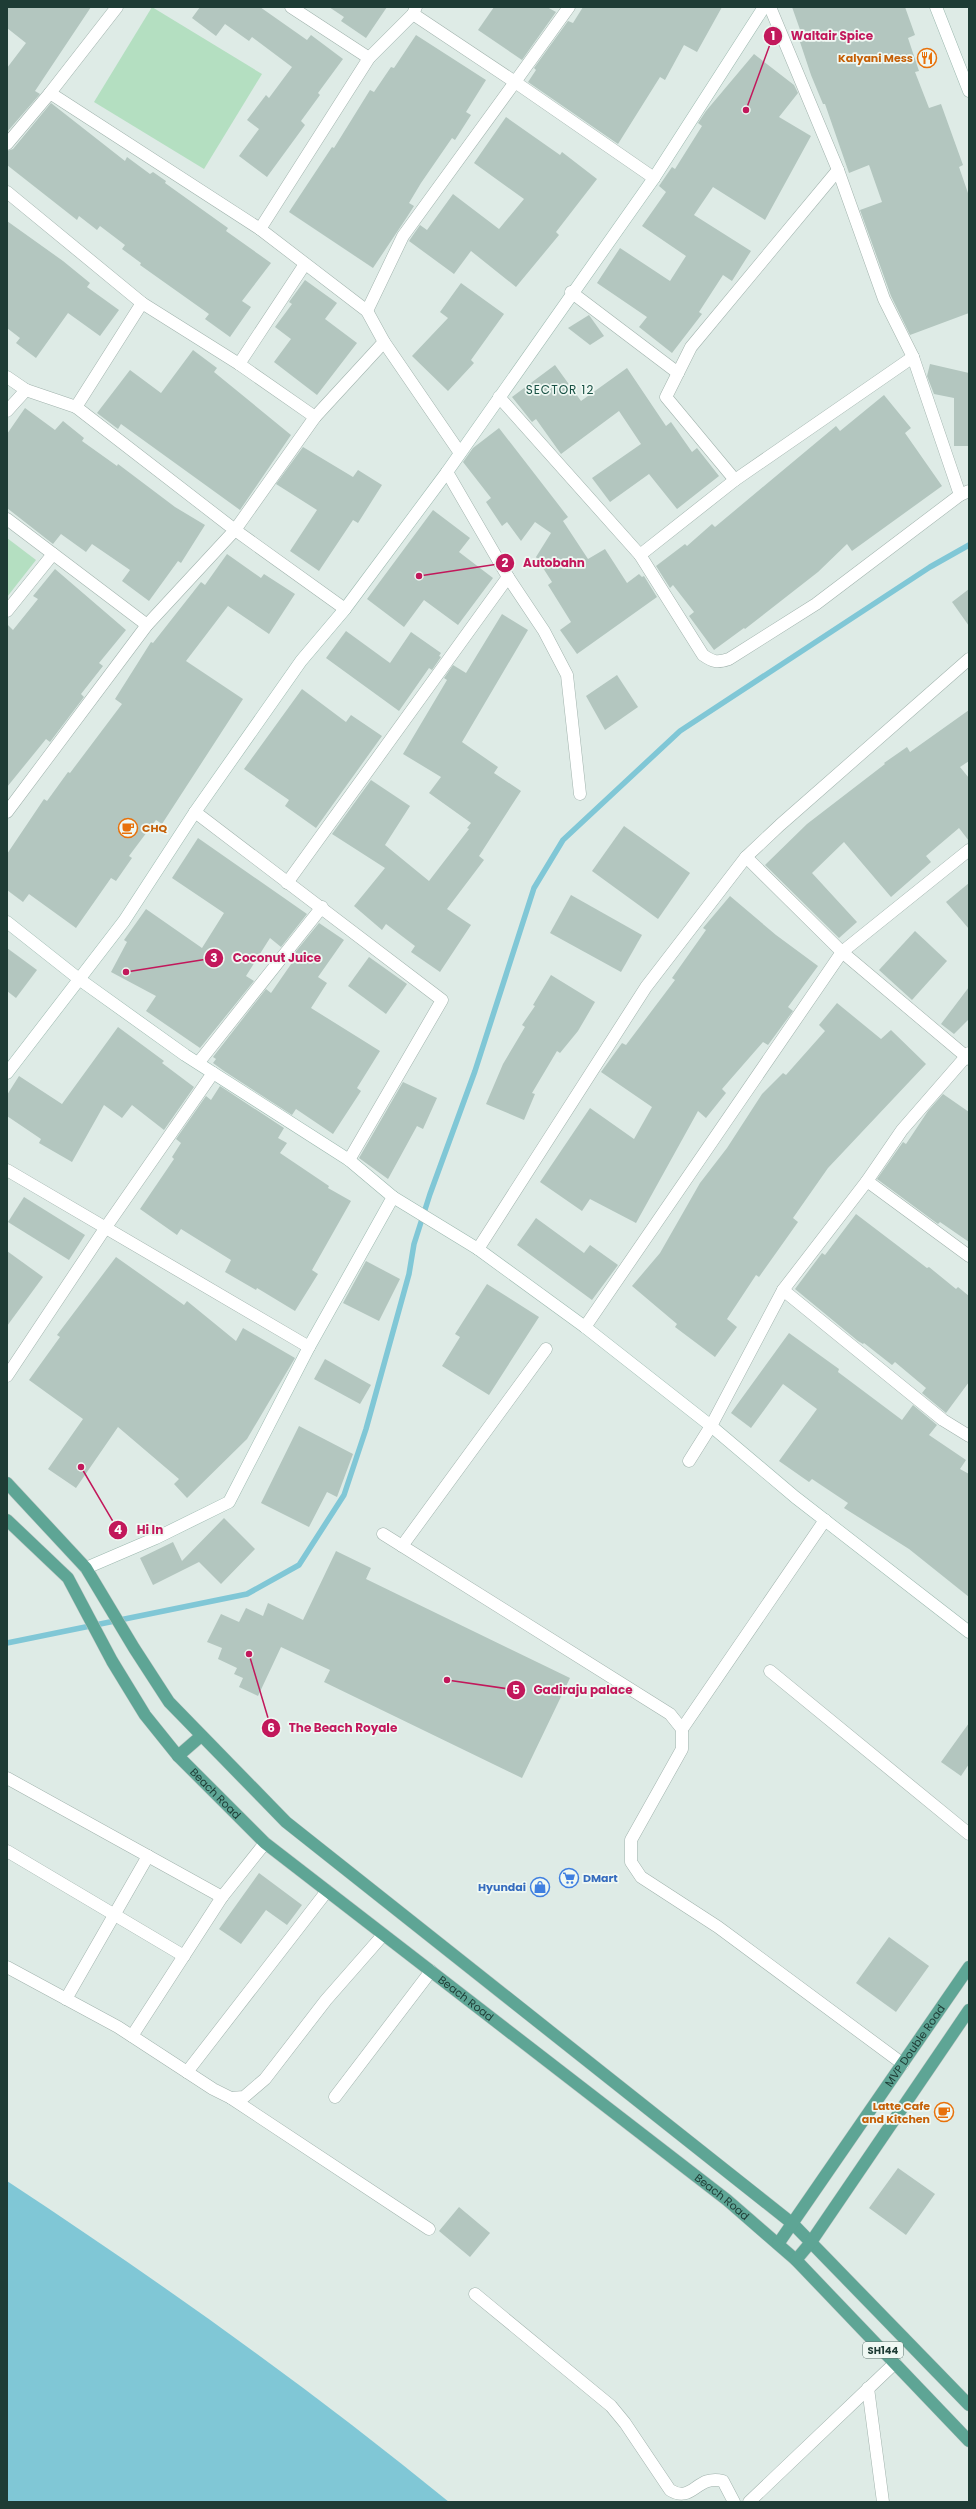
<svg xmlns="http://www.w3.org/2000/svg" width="976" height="2509" viewBox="0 0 976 2509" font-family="Poppins,sans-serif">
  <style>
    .green { fill: #b4dfc1 }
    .water { fill: #80c7d6 }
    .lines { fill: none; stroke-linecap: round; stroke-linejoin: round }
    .stream { stroke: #80c7d6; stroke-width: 5.5 }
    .building { fill: #b3c6bf }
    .street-casing { stroke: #a1b3ad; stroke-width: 13 }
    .secondary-casing { stroke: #9cb8af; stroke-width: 13 }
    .primary-casing { stroke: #c0c8c6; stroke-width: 13 }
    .street { stroke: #fff; stroke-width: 12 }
    .secondary { stroke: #fff; stroke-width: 12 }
    .primary { stroke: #5ea595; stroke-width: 12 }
    .labels { text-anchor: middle; stroke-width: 3.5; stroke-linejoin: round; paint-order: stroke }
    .shield { fill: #eff8f3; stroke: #5d746e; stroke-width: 1 }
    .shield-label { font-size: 10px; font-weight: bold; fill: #1e3c35 }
    .food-label { font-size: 11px; font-weight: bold; fill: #c56008; stroke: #eff8f3; text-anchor: end }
    .street-label { font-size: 11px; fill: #1e3c35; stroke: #eff8f3 }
    .shop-label { font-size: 11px; font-weight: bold; fill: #366cbe; stroke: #eff8f3; text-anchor: start }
    .neighbourhood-label { font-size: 12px; letter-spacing: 1px; fill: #185044; stroke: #eff8f3 }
    .leader { fill: none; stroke: #c2185b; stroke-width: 1.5 }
    .callout-dot { fill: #c2185b; stroke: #eff8f3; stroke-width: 1.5 }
    .mark-label { font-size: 12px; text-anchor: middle; font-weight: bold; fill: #fff }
    .callout-label { font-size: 12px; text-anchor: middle; font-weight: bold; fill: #c2185b; stroke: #eff8f3; stroke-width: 3.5; stroke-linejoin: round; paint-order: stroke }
  </style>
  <rect width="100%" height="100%" fill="#deebe6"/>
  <g class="green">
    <path d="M152,7l110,67 -58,95 -110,-67z"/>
    <path d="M7,538l29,22 -29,37z"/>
  </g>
  <path class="water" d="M7,2181c152,100 301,206 442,321h-442z"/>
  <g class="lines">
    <path class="stream" d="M7,1643l240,-49 52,-29 45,-70 22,-66 43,-155 5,-30 16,-50 45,-123 59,-183 29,-48 117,-109 250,-164 39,-22"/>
  </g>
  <g class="building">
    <path d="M7,7h84l-56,84 5,3 -33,38v-64l19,-25 -19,-15z"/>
    <path d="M200,7h60l47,33 4,-5 32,24 -25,34 2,2 -19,26 4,4 -38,52 -28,-21 20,-27 -12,-9 19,-25 3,3 23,-31 -40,-30 -3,4 -24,-17 -9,12 -24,-18z"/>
    <path d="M329,7h58l-21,31 -25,-17 3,-4z"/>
    <path d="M494,7h53l9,5 -34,48 -44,-30z"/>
    <path d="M583,7h139l-25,45 -13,-7 -19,35 -5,-3 -42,67 -90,-62 8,-12 -2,-2 34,-47 5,2z"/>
    <path d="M792,7h113l10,28 -7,3 11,33 -4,1 14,36 12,-4 22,61 -4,2 10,29v117l-59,22 -19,-39 -31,-86 22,-8 -13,-37 -20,8 -24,-69h-2l-12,-29 -11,-33 4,-1z"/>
    <path d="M416,35l70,45 -20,32 5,3 -16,25 -3,-2 -31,45 -12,20 5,3 -7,11 -34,51 -84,-56 43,-65 2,1 36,-58 4,2 17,-25 3,1z"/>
    <path d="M754,54l40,31 4,8 -19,24 32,19 -46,84 -52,-33 -19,28 57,36 -19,30 -9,-6 -24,37 3,2 -30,39 -33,-26 8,-10 -50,-34 23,-35 50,33 16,-25 -44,-30 24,-34 -7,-6 13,-19 3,2 27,-43 -4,-3 8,-12z"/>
    <path d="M51,103l74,58 2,-4 23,17 3,-2 13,9 -1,2 63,45 -2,3 45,32 -29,38 9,6 -21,30 -25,-18 4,-5 -69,-49 1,-2 -19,-14 3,-4 -25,-19 -3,4 -18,-14 -2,4 -70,-55v-14l6,-2z"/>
    <path d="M506,117l54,38 2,-3 35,27 -41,53 3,3 -43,52 -45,-36 -17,23 -45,-33 11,-16 7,5 26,-36 46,35 25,-30 -50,-36z"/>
    <path d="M7,221l56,40 27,22 -3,4 32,23 -19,26 -32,-23 -32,45 -20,-15 4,-5 -13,-10z"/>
    <path d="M305,280l32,23 -12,16 32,24 -40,52 -43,-33 17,-23 -16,-12 17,-23 -3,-2z"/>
    <path d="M461,283l43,31 -33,46 3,3 -26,28 -36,-35 36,-38 -8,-6z"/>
    <path d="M589,315l15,21 -14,9 -22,-17z"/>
    <path d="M193,350l24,18 -3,4 77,63 -51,75 -119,-86 -3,5 -21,-16 33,-43 31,23z"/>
    <path d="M930,364l39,9v73h-15v-48l-20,-4 -7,-18z"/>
    <path d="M555,365l26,36 46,-33 39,58 5,-4 21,30 5,-4 22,28 -42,33 -28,-35 -39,28 -18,-24 49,-34 -22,-33 -58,43 -25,-35 -4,3 -20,-25z"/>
    <path d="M884,395l27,33 -6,5 37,53 -90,65 -5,-7 -29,28 -73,57 -1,-1 -30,22 -25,-34 5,-4 -21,-27 -3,3 -14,-22 29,-22 2,2 25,-22 3,3 121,-101 4,5z"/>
    <path d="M25,408l30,22 8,-9 21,17 -2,3 35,25 1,-2 57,43 30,18 -24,38 -3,-2 -29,40 -27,-20 8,-11 -38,-26 -6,8 -25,-18 -8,10 -46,-36v-74z"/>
    <path d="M499,428l69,89 -5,4 25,38 17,-10 22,34 12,-9 3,3 2,-1 13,21 -80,57 -17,-24 11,-8 -23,-37 4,-3 -16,-25 15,-24 -16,-11 -14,19 -14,-19 -5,4 -16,-24 5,-4 -28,-36 10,-14z"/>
    <path d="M303,447l50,30 5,-7 24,15 -24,38 -5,-3 -34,51 -29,-20 27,-41 -41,-26z"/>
    <path d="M433,510l37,28 -11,14 34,26 -35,47 -34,-25 -20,27 -37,-28z"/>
    <path d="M227,554l34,24 3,-4 31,20 -26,40 -41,-28 -42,55 57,38 -81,125 -6,-4 -27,36 3,2 -16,23 -5,-3 -35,50 -47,-34 -6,8 -16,-12v-36l37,-55 3,2 21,-29 2,1 52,-69 -7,-5 36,-57 2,1 48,-61 4,3z"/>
    <path d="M55,569l71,61 -27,33 4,3 -22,28 3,3 -34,45 -4,-3 -39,48v-163l6,6 25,-31 -5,-3z"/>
    <path d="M969,589v37l-17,-24z"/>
    <path d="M502,614l26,16 -66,112 36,25 -4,6 27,18 -42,65 5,4 -37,49 24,16 -31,47 -29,-20 4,-6 -29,-22 -4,6 -28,-24 31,-38 -53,-34 39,-54 39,26 -25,39 44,36 40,-52 -2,-1 4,-5 -42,-30 12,-16 -38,-23 44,-74 -3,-2 9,-13 13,8z"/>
    <path d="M346,631l44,32 21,-31 30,21 -2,3 2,1 -9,13 -3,-2 -30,43 -73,-53z"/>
    <path d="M617,675l21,32 -33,23 -19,-34z"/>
    <path d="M302,689l44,33 5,-7 31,21 -66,92 -31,-22 4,-6 -45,-31z"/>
    <path d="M969,710v51l-9,6 9,11v63l-10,-13 -33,28 5,6 -40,35 -47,-55 -32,31 45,49 -18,16 -74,-73 42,-41 78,-60 -1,-1 23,-16 3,5z"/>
    <path d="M624,826l66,47 -32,46 -66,-48z"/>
    <path d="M198,838l109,76 -26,33 -11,-9 -24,38 8,5 -54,67 -54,-37 10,-15 -45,-24 16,-30 -3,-2 22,-31 56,39 22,-35 -52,-35z"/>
    <path d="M969,883v46l-23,-27z"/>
    <path d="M571,895l71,40 -21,37 -71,-39z"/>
    <path d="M730,896l46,39 42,31 -30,41 5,4 -25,34 -5,-3 -41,47 4,4 -20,25 -8,-7 -62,112 -46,-24 -8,12 -42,-29 50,-74 44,31 18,-32 -51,-35 21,-29 4,2 49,-65 -3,-2 34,-48 -3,-2z"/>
    <path d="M319,923l25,17 -26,37 9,6 -16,25 69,43 -23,37 4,3 -28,43 -37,-25 -4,6 -68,-44 -11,-8 3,-4 -3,-2 53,-68 5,4 25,-36 -3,-2z"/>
    <path d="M915,931l32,30 -35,39 -33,-30z"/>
    <path d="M7,948l30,22 -21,28 -9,-7z"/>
    <path d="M369,957l38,27 -21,30 -38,-28z"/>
    <path d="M551,975l44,27 -17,29 -18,22 -3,-2 -25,42 3,1 -11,26 -38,-16 17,-40 22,-37 -3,-2 13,-19 -2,-1z"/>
    <path d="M969,987v32l-15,15 -13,-10z"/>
    <path d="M837,1003l44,36 10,-9 35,34 -98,104 -35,50 5,4 -39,55 -3,-2 -29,44 10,8 -22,30 -40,-30 2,-3 -45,-38 28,-33 40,-70 27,-35 35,-54 21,-21 3,2 39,-44 -6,-6z"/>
    <path d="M118,1027l46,34 -2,2 32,24 -30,43 -32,-25 -10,13 -18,-13 -32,57 -33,-19 2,-4 -34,-23v-21l12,-19 43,28z"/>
    <path d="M403,1082l34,16 -14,31 -6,-3 -29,53 -29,-21z"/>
    <path d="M220,1086l64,42 -6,10 9,5 -7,10 49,33 -1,2 23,13 -39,69 6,4 -23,37 -38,-23 -1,2 -31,-18 6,-12 -50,-31 -4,6 -37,-26 34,-50 -2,-2 9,-14 -5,-4 30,-43 5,4z"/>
    <path d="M943,1094l26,18v130l-29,-20 -2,2 -61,-45 26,-37 3,2 22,-33z"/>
    <path d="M24,1197l61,38 -16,25 -61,-38z"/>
    <path d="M856,1214l71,54 2,-1 27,22 2,-2 11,9v86l-23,31 -24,-20 4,-5 -31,-26 -3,3 -28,-22 -1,1 -5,-3 -63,-52 27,-36 3,2z"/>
    <path d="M536,1218l48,35 6,-8 28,20 -26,35 -75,-55z"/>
    <path d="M7,1251l36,26 -36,49z"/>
    <path d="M116,1257l68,48 3,-4 49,40 7,-13 52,30 -48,81 -60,59 -13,-14 5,-5 -61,-52 -42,61 -28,-19 35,-50 -54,-39 31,-43 -3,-2z"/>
    <path d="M366,1261l34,18 -21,42 -36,-18z"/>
    <path d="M487,1284l52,33 -50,78 -47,-29 18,-29 -5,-3z"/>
    <path d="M789,1333l50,36 -1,3 64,48 11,-15 24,20 -8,10 37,25 -6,9 9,5v123l-60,-48 -65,-41 4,-5 -36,-24 -3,3 -30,-21 38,-52 -34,-25 -32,44 -20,-15z"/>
    <path d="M325,1359l46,26 -11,19 -46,-25z"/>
    <path d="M299,1426l54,28 -16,43 -10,-5 -18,35 -48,-24z"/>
    <path d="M224,1518l31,31 -34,35 -22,-22 -46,23 -13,-27 33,-16 9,19z"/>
    <path d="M336,1551l35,17 -5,11 204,99 -48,100 -198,-96 6,-12 -49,-23 -23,49 -19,-9 4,-9 -9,-4 3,-6 -19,-9 4,-11 -15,-6 14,-28 18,8 7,-14 17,8 5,-13 35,17z"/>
    <path d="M969,1723v41l-8,12 -20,-14z"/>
    <path d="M259,1873l43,32 -15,20 -21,-15 -25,34 -22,-15z"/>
    <path d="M889,1937l40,29 -33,46 -40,-29z"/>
    <path d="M898,2168l37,26 -29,41 -37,-27z"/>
    <path d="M459,2207l31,26 -20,24 -31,-26z"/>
  </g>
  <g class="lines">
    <g class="street-casing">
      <g id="street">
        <path d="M291,7l78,51"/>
        <path d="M770,7l68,163 46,129 29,58 47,138"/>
        <path d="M413,14l102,68 54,-75"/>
        <path d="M50,93l67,-86"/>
        <path d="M7,144l43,-51 210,136 109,-171 44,-44 3,-7"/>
        <path d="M838,170l-147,177 -25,50 69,83 178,-123"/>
        <path d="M7,192l135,111"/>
        <path d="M260,229l107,82 17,31 76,111"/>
        <path d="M571,292l107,81"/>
        <path d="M367,311l36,-75 112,-154 139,96"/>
        <path d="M239,364l76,53"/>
        <path d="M7,377l19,13 -19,21"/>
        <path d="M26,390l50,17"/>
        <path d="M499,397l141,158 95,-75"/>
        <path d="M7,519l140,106"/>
        <path d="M640,555l63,100c10,7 14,8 26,4l87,-55 144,-109 9,-4"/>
        <path d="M508,577l36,54 23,44 13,119"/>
        <path d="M345,609l-110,-79 80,-113 69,-75"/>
        <path d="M7,611l46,-57"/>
        <path d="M7,812l140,-187 88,-95 -159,-123 66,-104 97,61 66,-100"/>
        <path d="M195,812l247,188 -93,160"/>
        <path d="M746,857l96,95 127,107"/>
        <path d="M287,883l221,-306 -61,-105"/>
        <path d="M199,1062l123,-155"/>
        <path d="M7,1170l302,177"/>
        <path d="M867,1181l102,75"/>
        <path d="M478,1249l168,-262 100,-130 34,-32 189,-166"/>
        <path d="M783,1290l160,130 26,16"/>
        <path d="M585,1327l257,-375 127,-102"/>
        <path d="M7,1376l99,-149 107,-154"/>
        <path d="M689,1461l22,-35 72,-136 84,-109 35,-51 67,-77"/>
        <path d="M383,1534l287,180 12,15v20l-51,91v22l10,15 77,50 185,137"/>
        <path d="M402,1546l144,-197"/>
        <path d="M770,1671l199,163"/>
        <path d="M682,1729l143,-209"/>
        <path d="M7,1778l215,119"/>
        <path d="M7,1851l177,105"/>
        <path d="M7,1967l111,60 95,62 18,9 13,-1 21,-18 61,-79 57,-65"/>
        <path d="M66,1999l82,-143"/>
        <path d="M132,2036l90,-139 43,-54"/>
        <path d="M187,2072l140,-181"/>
        <path d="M335,2097l96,-126"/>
        <path d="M231,2098l198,131"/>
        <path d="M475,2294l136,112 14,17 45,67c23,14 26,-16 53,-9l11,21"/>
        <path d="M868,2388l15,114"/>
        <path d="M749,2502l146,-139"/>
      </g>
    </g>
    <g class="secondary-casing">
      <g id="secondary">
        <path d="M936,7l33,84"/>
        <path d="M7,922l72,57 106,76 164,105 44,37 -84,150 -80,155 -73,36 -70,30"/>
        <path d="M7,1073l117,-152 71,-109 106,-151 44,-52 102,-137 207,-294 110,-171"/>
        <path d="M393,1197l85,52 107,78 126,99 84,71 174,135"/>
      </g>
    </g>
    <g class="primary-casing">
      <g id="primary">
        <path d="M7,1483l79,85 48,80 35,54 117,120 507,402 176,181"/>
        <path id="s1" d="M7,1520l61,58 44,83 33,54 33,41 87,87 462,357 69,60 173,181"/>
        <path d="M178,1756l23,-20"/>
        <path id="s2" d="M778,2244l191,-277"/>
        <path d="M796,2260l15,-18 158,-232"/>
      </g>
    </g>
    <use href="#street" class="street"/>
    <use href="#secondary" class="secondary"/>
    <use href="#primary" class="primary"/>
  </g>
  <defs>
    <g id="restaurant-ring" transform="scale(1)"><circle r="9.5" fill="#eff8f3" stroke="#e8710a" stroke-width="1.5"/><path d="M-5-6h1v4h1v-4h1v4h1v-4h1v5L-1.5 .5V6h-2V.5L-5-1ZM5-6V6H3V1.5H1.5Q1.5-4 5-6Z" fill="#e8710a"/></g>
    <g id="cafe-ring" transform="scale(1)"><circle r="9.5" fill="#eff8f3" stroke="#e8710a" stroke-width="1.5"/><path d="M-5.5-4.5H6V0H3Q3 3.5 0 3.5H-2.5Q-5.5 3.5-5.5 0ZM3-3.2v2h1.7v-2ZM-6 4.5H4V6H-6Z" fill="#e8710a"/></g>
    <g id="supermarket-ring" transform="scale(1)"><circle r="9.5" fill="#eff8f3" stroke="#3f7fe0" stroke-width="1.5"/><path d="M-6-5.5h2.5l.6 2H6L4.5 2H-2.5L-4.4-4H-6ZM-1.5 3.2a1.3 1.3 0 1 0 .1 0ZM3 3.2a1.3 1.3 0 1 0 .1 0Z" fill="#3f7fe0"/></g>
    <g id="shop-ring" transform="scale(1)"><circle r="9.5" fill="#eff8f3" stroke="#3f7fe0" stroke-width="1.5"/><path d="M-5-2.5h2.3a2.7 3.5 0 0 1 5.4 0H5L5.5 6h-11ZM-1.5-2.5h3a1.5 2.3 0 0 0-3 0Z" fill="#3f7fe0"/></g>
  </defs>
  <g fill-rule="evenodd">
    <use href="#restaurant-ring" x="927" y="58"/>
    <use href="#cafe-ring" x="128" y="828"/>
    <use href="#supermarket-ring" x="569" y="1878"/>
    <use href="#shop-ring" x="540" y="1887"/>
    <use href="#cafe-ring" x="944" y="2112"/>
  </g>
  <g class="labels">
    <rect class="shield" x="863" y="2342" width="40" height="16" rx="3"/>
    <g class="shield-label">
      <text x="883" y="2354">SH144</text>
    </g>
    <g class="food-label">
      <text x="913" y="62">Kalyani Mess</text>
      <text x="142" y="832" text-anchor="start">CHQ</text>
      <text x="930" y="2110">Latte Cafe<tspan x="930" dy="13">and Kitchen</tspan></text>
    </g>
    <g class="street-label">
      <text dy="4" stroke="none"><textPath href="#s1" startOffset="347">Beach Road</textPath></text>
      <text dy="4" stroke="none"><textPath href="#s1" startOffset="671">Beach Road</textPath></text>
      <text dy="4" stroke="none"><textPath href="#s2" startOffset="241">MVP Double Road</textPath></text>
      <text dy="4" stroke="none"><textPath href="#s1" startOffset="995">Beach Road</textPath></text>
    </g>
    <g class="shop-label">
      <text x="583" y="1882">DMart</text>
      <text x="526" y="1891" text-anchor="end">Hyundai</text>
    </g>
    <g class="neighbourhood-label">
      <text x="560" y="394">SECTOR 12</text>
    </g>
  </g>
  <path class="leader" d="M746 110L773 36M419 576L505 563M126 972L214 958M81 1467L118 1530M447 1680L516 1690M249 1654L271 1728"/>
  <g class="callout-dot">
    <circle cx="746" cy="110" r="4"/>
    <circle cx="419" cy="576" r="4"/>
    <circle cx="126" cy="972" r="4"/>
    <circle cx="81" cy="1467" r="4"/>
    <circle cx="447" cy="1680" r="4"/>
    <circle cx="249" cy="1654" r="4"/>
    <circle cx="773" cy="36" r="10"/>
    <circle cx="505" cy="563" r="10"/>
    <circle cx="214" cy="958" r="10"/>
    <circle cx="118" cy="1530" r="10"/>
    <circle cx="516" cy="1690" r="10"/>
    <circle cx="271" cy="1728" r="10"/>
  </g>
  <g class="mark-label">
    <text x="773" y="40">1</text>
    <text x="505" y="567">2</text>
    <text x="214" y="962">3</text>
    <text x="118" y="1534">4</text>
    <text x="516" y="1694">5</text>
    <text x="271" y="1732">6</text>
  </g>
  <g class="callout-label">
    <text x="832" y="40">Waltair Spice</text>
    <text x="554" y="567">Autobahn</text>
    <text x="277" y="962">Coconut Juice</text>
    <text x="150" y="1534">Hi In</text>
    <text x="583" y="1694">Gadiraju palace</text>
    <text x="343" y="1732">The Beach Royale</text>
  </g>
  <rect width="976" height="2509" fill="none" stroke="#1e3c35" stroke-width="16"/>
</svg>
